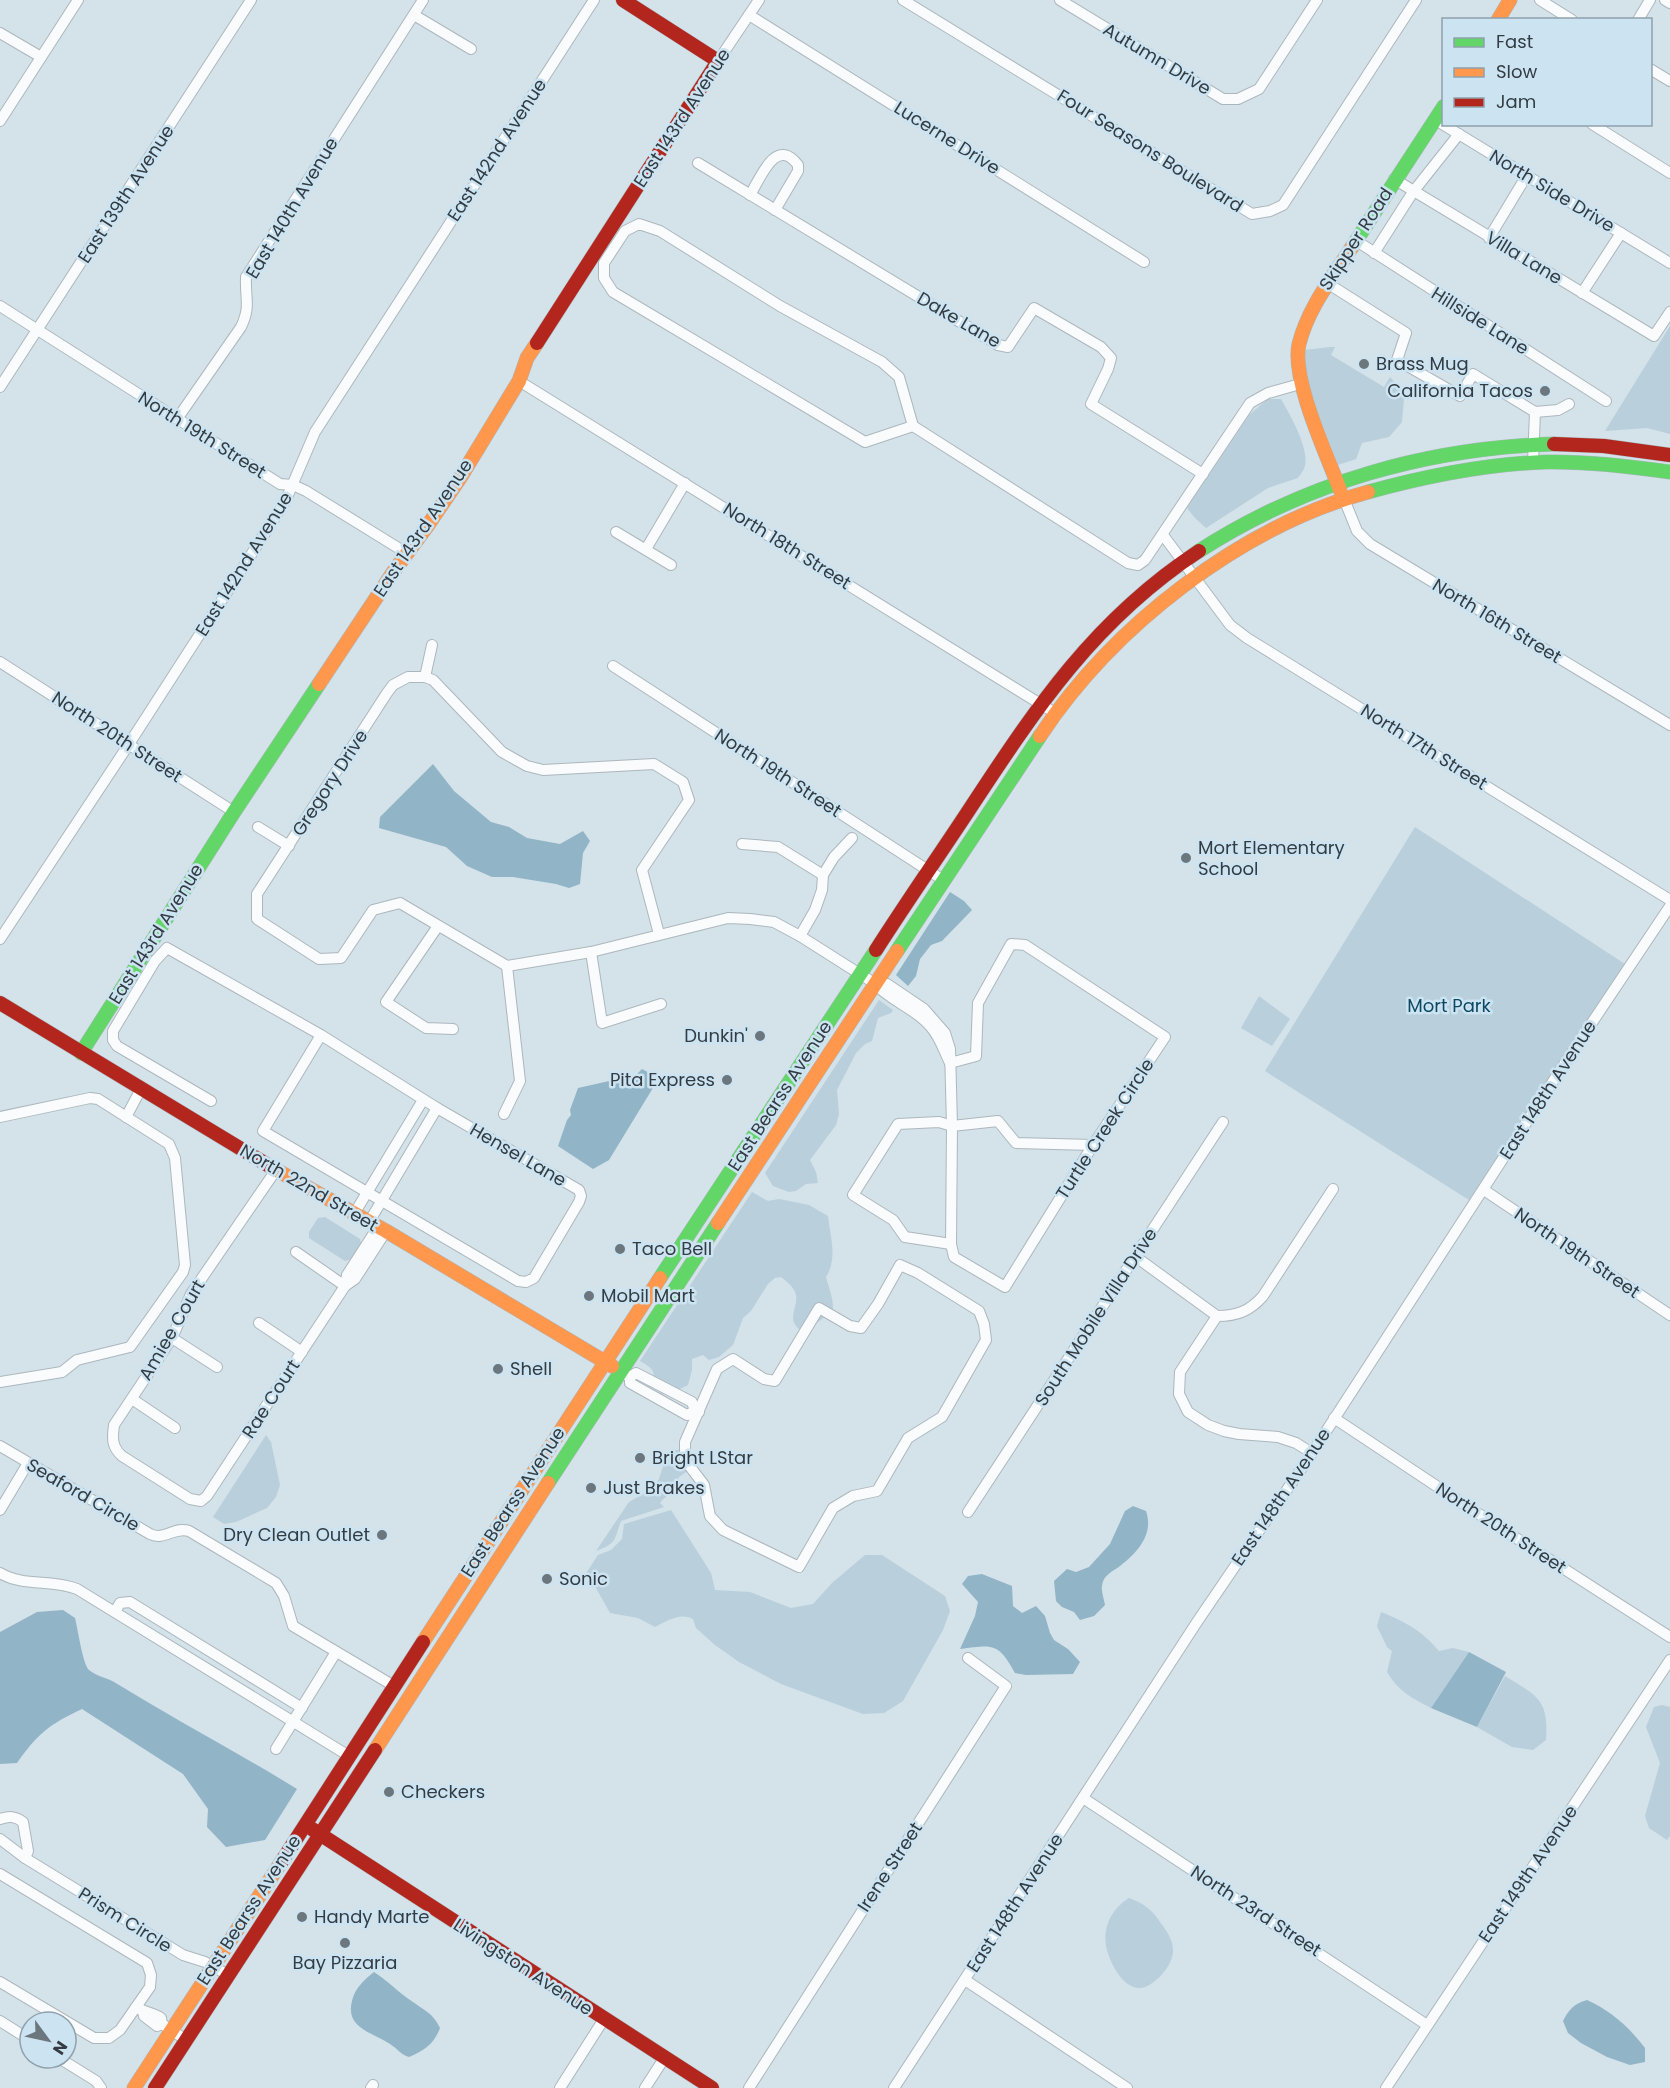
<svg xmlns="http://www.w3.org/2000/svg" width="1670" height="2088" viewBox="0 0 1670 2088" font-family="Poppins,sans-serif">
  <style>
    .green { fill: #b9cfdc }
    .water { fill: #91b4c7 }
    .lines { fill: none; stroke-linecap: round; stroke-linejoin: round }
    .street-casing { stroke: #acb7bd; stroke-width: 12 }
    .fast-casing { stroke: #acb7bd; stroke-width: 15 }
    .slow-casing { stroke: #acb7bd; stroke-width: 15 }
    .jam-casing { stroke: #acb7bd; stroke-width: 15 }
    .street { stroke: #f9fbfc; stroke-width: 10 }
    .fast { stroke: #63d668; stroke-width: 14 }
    .slow { stroke: #ff974d; stroke-width: 14 }
    .jam { stroke: #b3261e; stroke-width: 14 }
    .poi-dot { fill: #6b767d; stroke: #cce4f2; stroke-width: 2 }
    .labels { text-anchor: middle; stroke-width: 5; stroke-linejoin: round; paint-order: stroke }
    .street-label { font-size: 18px; fill: #333c42; stroke: #cce4f2 }
    .poi-label { font-size: 18px; fill: #333c42; stroke: #cce4f2; text-anchor: start }
    .park-label { font-size: 18px; fill: #0c4862; stroke: #cce4f2 }
  </style>
  <rect width="100%" height="100%" fill="#d4e2ea"/>
  <g class="green">
    <path d="M1670,326v108l-23,-6 -42,3z"/>
    <path d="M1330,347h5l-4,8 53,32 6,-10 9,10 5,11 -2,24 -13,15 -27,6 -6,16 -18,6c-13,-37 -33,-76 -34,-115z"/>
    <path d="M1268,399h13c9,16 28,48 24,67 -1,4 -5,9 -7,12l-30,10 -62,40 -12,-11 -7,-9 63,-94z"/>
    <path d="M1415,827l210,137 -156,236 -204,-129z"/>
    <path d="M1259,996l31,23 -18,27 -31,-18z"/>
    <path d="M879,1000l14,10 -2,3 -13,5 -6,23 -7,3 -9,9 -19,37 2,24 -3,11 -26,35 6,12 2,11 -12,1 -10,7 -7,1 -16,-6 -8,-13z"/>
    <path d="M752,1192l16,9 11,-2 30,6 19,11c2,20 10,42 -2,61 3,12 7,20 7,31 -9,12 -20,18 -34,21 -14,-12 2,-24 -4,-37 -3,-7 -9,-11 -14,-15l-6,1 -7,6 -17,27 -8,7 -10,27 -14,12 -10,3 -6,-5 -11,4v11l-4,15 -14,7 -12,2 -6,-5c-4,-17 2,-18 -16,-28z"/>
    <path d="M325,1217l35,22 1,4 -9,16 -7,2 -36,-23v-6l9,-14z"/>
    <path d="M266,1435l5,7 9,43 -4,12 -9,11 -31,14 -12,2 -11,-7z"/>
    <path d="M671,1450h10l8,20 -10,7c-1,13 -11,16 -19,26l4,4 -43,14c-7,18 -3,22 -25,30l33,-49 23,-13 7,-10 7,-22z"/>
    <path d="M671,1510l40,63 4,17 35,2 41,16 22,-4 19,-21 33,-28h17l63,41 5,15 -7,19 -40,71 -19,12 -21,1 -82,-30 -42,-22 -24,-17 -19,-17 -3,-9c-13,-7 -26,2 -38,8l-17,-9 -28,-5 -23,-41 11,-17 13,-5 11,-11 2,-15z"/>
    <path d="M1381,1612c25,10 41,19 58,39l14,-3 16,4 -38,56c-18,-9 -34,-18 -44,-36l5,-21 -5,-4 -10,-21z"/>
    <path d="M1505,1676c32,20 44,23 41,64l-13,10 -21,-3 -35,-20z"/>
    <path d="M1662,1705l8,2v129l-3,4 -18,-12 -4,-12 15,-53 -14,-36 8,-20z"/>
    <path d="M1129,1898c18,7 23,12 34,28 6,9 10,15 10,25 0,14 -18,35 -32,37 -18,2 -33,-28 -35,-43 -3,-20 7,-37 23,-47z"/>
  </g>
  <g class="water">
    <path d="M433,764l21,27 37,31 18,5 18,11 33,6 23,-13 7,10 -7,12 -3,31 -11,4 -13,-4 -43,-7h-21l-25,-11 -21,-19 -67,-19 1,-11z"/>
    <path d="M950,892l14,9 8,9 -30,31 -11,4 -11,14 -4,17 -8,10 -12,-11z"/>
    <path d="M642,1069l17,9 -50,82 -16,9 -35,-23 9,-26 4,-5 -1,-5 8,-22 58,-13z"/>
    <path d="M1133,1506l13,5c8,23 -8,41 -26,55 -8,6 -17,9 -18,20 -1,5 2,13 3,19l-11,11 -14,4 -6,-8 -12,-5 -6,-6 -2,-20 13,-12 9,3 13,-5 21,-23 15,-33z"/>
    <path d="M982,1574l30,12 1,20 9,7 14,-7 9,10 5,17 4,7 14,9 12,13 -7,12 -47,1 -11,-2c-17,-31 -22,-28 -55,-24l15,-33 3,-14 -16,-18 6,-8z"/>
    <path d="M63,1610l12,8c3,12 8,47 14,52 7,6 18,8 25,12 60,37 123,70 183,107l-32,51 -39,7 -19,-20 1,-18 -25,-35 -101,-65c-32,15 -44,24 -65,54l-17,1v-132l37,-20z"/>
    <path d="M1469,1652l37,20 -29,55 -46,-19z"/>
    <path d="M374,1972c14,9 25,21 39,30 12,9 20,11 27,26 -6,16 -15,22 -31,29 -8,-2 -11,-8 -19,-13 -18,-12 -45,-16 -38,-43 3,-13 12,-21 22,-29z"/>
    <path d="M1587,2000c24,11 42,27 58,48v14l-15,3 -23,-8 -26,-14 -13,-10 -5,-12c6,-12 11,-17 24,-21z"/>
  </g>
  <g class="lines">
    <g class="street-casing">
      <g id="street">
        <path d="M903,0l349,214 18,-3 13,-6 133,-205"/>
        <path d="M1060,0l163,99h15l21,-10 58,-89"/>
        <path d="M1540,0l32,20"/>
        <path d="M1665,0l5,3"/>
        <path d="M414,15l57,34"/>
        <path d="M749,15l395,247"/>
        <path d="M1638,20l12,-20"/>
        <path d="M0,33l41,24"/>
        <path d="M718,61l41,-61"/>
        <path d="M1650,69l20,12"/>
        <path d="M1434,119l236,144"/>
        <path d="M0,121l78,-121"/>
        <path d="M1592,124l78,49"/>
        <path d="M698,163l300,182 10,2 26,-39 67,39 10,11 -3,11 -17,35 112,70"/>
        <path d="M1394,179l260,157 16,-24"/>
        <path d="M750,195c11,-18 26,-59 48,-30v6l-23,39"/>
        <path d="M1489,238l38,-63"/>
        <path d="M1355,240l251,161"/>
        <path d="M1374,253l39,-61 46,-58"/>
        <path d="M1327,283l79,50 -9,27 63,36 13,-22 62,38 23,-2 11,-6"/>
        <path d="M1582,293l39,-60"/>
        <path d="M0,306l280,178 13,1 13,6 102,63"/>
        <path d="M519,381l536,332"/>
        <path d="M0,387l251,-387"/>
        <path d="M177,419l64,-92c10,-21 4,-28 5,-50l177,-277"/>
        <path d="M913,426l-48,16 -252,-150 -9,-14v-15l21,-32 14,-7 21,7 120,75 102,56 17,15 14,49 215,137 10,2 7,-5 105,-157 18,-10 32,-9"/>
        <path d="M1533,463l2,-51"/>
        <path d="M1344,499l13,32 13,13 300,181"/>
        <path d="M616,532l55,33"/>
        <path d="M1163,535l67,90 17,13 423,262"/>
        <path d="M646,549l39,-66"/>
        <path d="M0,662l234,150"/>
        <path d="M613,666l330,214"/>
        <path d="M425,677l7,-32"/>
        <path d="M258,827l31,19"/>
        <path d="M742,844l36,3 45,28"/>
        <path d="M438,926l-52,76 40,26 27,1"/>
        <path d="M659,934l-17,-64 47,-70 -6,-18 -29,-18 -111,6 -16,-4 -25,-14 -69,-72 -8,-3h-17l-15,8 -6,8 -130,201v25l62,40 22,-1 32,-48 27,-7 107,63 84,-14 137,-34 22,1 24,3 26,14 74,47c16,18 41,25 56,43 10,11 14,25 20,37"/>
        <path d="M800,936l15,-26 7,-20 1,-15 11,-18 18,-19"/>
        <path d="M0,939l129,-195 156,-242 30,-70 279,-432"/>
        <path d="M591,952l11,71 59,-19"/>
        <path d="M874,983l13,1 37,25 21,24 5,16 2,77 -1,118 3,13 51,30 88,-142 72,-108 -140,-92 -14,-1 -33,59 -2,53 -26,7"/>
        <path d="M211,1101l-94,-55 -4,-6v-9l42,-70 12,-13 154,87 116,73 142,82 2,6 -2,6 -45,76 -8,4 -8,-1 -255,-150 58,-96"/>
        <path d="M504,1114l16,-33 -13,-115"/>
        <path d="M0,1117l90,-19 8,1 71,45 6,14 10,107 -2,7 -53,75 -53,13 -15,12 -62,10"/>
        <path d="M126,1117l15,-28"/>
        <path d="M276,1170l-85,124 -19,44 -58,87c-2,14 -2,22 8,31l68,43 11,2 6,-5 138,-210 10,-7 31,-48"/>
        <path d="M1484,1190l186,125"/>
        <path d="M354,1214l69,-114"/>
        <path d="M369,1222l68,-114"/>
        <path d="M951,1244l-46,-7 -12,-17 -40,-25 45,-71 41,-2 13,4 46,-5 18,22 77,2"/>
        <path d="M296,1252l49,34"/>
        <path d="M1136,1257l81,59"/>
        <path d="M900,1265l18,8 61,38 5,13 2,16 -44,77 -34,21 -31,53 -24,5 -20,12 -34,59 -76,-37 -13,-14 -6,-31 -19,-25v-18l32,-73 16,-10 31,20 11,2 44,-73 31,18 11,2 17,-24z"/>
        <path d="M345,1286l2,-11 31,-48"/>
        <path d="M259,1323l43,29"/>
        <path d="M172,1338l45,29"/>
        <path d="M619,1371l11,6v6l57,32 8,-4 4,1"/>
        <path d="M630,1377l6,-4 56,29 3,9"/>
        <path d="M132,1399l43,29"/>
        <path d="M1334,1418l137,91 199,128"/>
        <path d="M0,1446l150,88c14,7 25,-8 39,-3l87,52 8,13 9,30 101,60"/>
        <path d="M1312,1453l-16,-10 -18,-6 -39,-3 -15,-3 -16,-6 -20,-13 -9,-18 1,-22 37,-56c20,0 33,-5 46,-20l70,-107"/>
        <path d="M0,1510l28,-47"/>
        <path d="M968,1512l255,-390"/>
        <path d="M0,1573c23,14 52,6 77,16l272,167"/>
        <path d="M115,1612l5,-9 10,-1 172,106"/>
        <path d="M276,1749l60,-97"/>
        <path d="M1083,1798l344,227"/>
        <path d="M0,1819c9,-3 15,-3 23,3l5,29 -3,7"/>
        <path d="M0,1839l25,19 158,97 22,7 23,13"/>
        <path d="M0,1874l147,89 4,12 -1,12 -30,43 -11,8h-15l-94,-56"/>
        <path d="M965,1980l162,108"/>
        <path d="M136,2007c8,5 17,6 25,11l1,6 24,16"/>
        <path d="M143,2011l1,5 13,10 5,-2"/>
        <path d="M0,2021l30,19"/>
        <path d="M59,2058l37,23 5,7"/>
        <path d="M371,2088l2,-3"/>
        <path d="M560,2088l44,-69"/>
        <path d="M645,2088l20,-31"/>
        <path d="M749,2088l257,-402 -38,-28"/>
        <path d="M894,2088l303,-466 115,-169 251,-387 107,-160"/>
        <path d="M1386,2088l284,-428"/>
      </g>
    </g>
    <g class="fast-casing">
      <g id="fast">
        <path d="M1352,247l92,-141"/>
        <path d="M1368,492c58,-16 117,-28 178,-30 41,-1 83,4 124,10"/>
        <path d="M1199,551c107,-69 229,-103 355,-107"/>
        <path d="M897,951l143,-215"/>
        <path d="M81,1053l153,-241 85,-128"/>
        <path d="M660,1278l216,-328"/>
        <path d="M548,1483l170,-260"/>
      </g>
    </g>
    <g class="slow-casing">
      <g id="slow">
        <path d="M1498,20l12,-20"/>
        <path d="M1340,490c-13,-35 -49,-111 -41,-146 9,-36 33,-66 53,-97"/>
        <path d="M319,684l75,-113 34,-46 32,-47 59,-97 8,-23 10,-15"/>
        <path d="M1040,736c73,-110 200,-209 328,-244"/>
        <path d="M271,1167l115,64 226,135"/>
        <path d="M718,1223l179,-272"/>
        <path d="M423,1642l237,-364"/>
        <path d="M375,1750l173,-267"/>
        <path d="M134,2088l146,-224"/>
      </g>
    </g>
    <g class="jam-casing">
      <g id="jam">
        <path d="M537,343l181,-282 -95,-61"/>
        <path d="M1554,444l50,2 66,9"/>
        <path d="M876,950c30,-47 62,-93 93,-140 67,-102 125,-190 230,-259"/>
        <path d="M0,1003l271,164"/>
        <path d="M312,1829l400,259"/>
        <path d="M280,1864l143,-222"/>
        <path d="M155,2088l220,-338"/>
      </g>
    </g>
    <use href="#street" class="street"/>
    <use href="#fast" class="fast"/>
    <use href="#slow" class="slow"/>
    <use href="#jam" class="jam"/>
  </g>
  <g class="poi-dot">
    <circle cx="1364" cy="364" r="6"/>
    <circle cx="1545" cy="391" r="6"/>
    <circle cx="1186" cy="858" r="6"/>
    <circle cx="760" cy="1036" r="6"/>
    <circle cx="727" cy="1080" r="6"/>
    <circle cx="620" cy="1249" r="6"/>
    <circle cx="589" cy="1296" r="6"/>
    <circle cx="498" cy="1369" r="6"/>
    <circle cx="640" cy="1458" r="6"/>
    <circle cx="591" cy="1488" r="6"/>
    <circle cx="382" cy="1535" r="6"/>
    <circle cx="547" cy="1579" r="6"/>
    <circle cx="389" cy="1792" r="6"/>
    <circle cx="302" cy="1917" r="6"/>
    <circle cx="345" cy="1943" r="6"/>
  </g>
  <g class="labels">
    <g class="street-label">
      <text transform="translate(1157 59) rotate(31)" y="6">Autumn Drive</text>
      <text transform="translate(682 118) rotate(-57)" y="6">East 143rd Avenue</text>
      <text transform="translate(947 138) rotate(32)" y="6">Lucerne Drive</text>
      <text transform="translate(497 150) rotate(-57)" y="6">East 142nd Avenue</text>
      <text transform="translate(1150 151) rotate(32)" y="6">Four Seasons Boulevard</text>
      <text transform="translate(1552 191) rotate(31)" y="6">North Side Drive</text>
      <text transform="translate(126 194) rotate(-57)" y="6">East 139th Avenue</text>
      <text transform="translate(292 208) rotate(-59)" y="6">East 140th Avenue</text>
      <text transform="translate(1356 239) rotate(-57)" y="6">Skipper Road</text>
      <text transform="translate(1524 258) rotate(31)" y="6">Villa Lane</text>
      <text transform="translate(959 320) rotate(30)" y="6">Dake Lane</text>
      <text transform="translate(1480 321) rotate(32)" y="6">Hillside Lane</text>
      <text transform="translate(202 435) rotate(32)" y="6">North 19th Street</text>
      <text transform="translate(423 528) rotate(-56)" y="6">East 143rd Avenue</text>
      <text transform="translate(787 546) rotate(32)" y="6">North 18th Street</text>
      <text transform="translate(244 564) rotate(-58)" y="6">East 142nd Avenue</text>
      <text transform="translate(1497 621) rotate(31)" y="6">North 16th Street</text>
      <text transform="translate(117 737) rotate(33)" y="6">North 20th Street</text>
      <text transform="translate(1424 747) rotate(32)" y="6">North 17th Street</text>
      <text transform="translate(778 773) rotate(33)" y="6">North 19th Street</text>
      <text transform="translate(330 783) rotate(-57)" y="6">Gregory Drive</text>
      <text transform="translate(156 934) rotate(-58)" y="6">East 143rd Avenue</text>
      <text transform="translate(1548 1090) rotate(-57)" y="6">East 148th Avenue</text>
      <text transform="translate(780 1096) rotate(-57)" y="6">East Bearss Avenue</text>
      <text transform="translate(1105 1129) rotate(-57)" y="6">Turtle Creek Circle</text>
      <text transform="translate(518 1155) rotate(30)" y="6">Hensel Lane</text>
      <text transform="translate(309 1188) rotate(30)" y="6">North 22nd Street</text>
      <text transform="translate(1577 1253) rotate(34)" y="6">North 19th Street</text>
      <text transform="translate(1096 1317) rotate(-57)" y="6">South Mobile Villa Drive</text>
      <text transform="translate(172 1330) rotate(-60)" y="6">Amiee Court</text>
      <text transform="translate(271 1399) rotate(-57)" y="6">Rae Court</text>
      <text transform="translate(83 1495) rotate(30)" y="6">Seaford Circle</text>
      <text transform="translate(1281 1497) rotate(-56)" y="6">East 148th Avenue</text>
      <text transform="translate(513 1502) rotate(-57)" y="6">East Bearss Avenue</text>
      <text transform="translate(1501 1528) rotate(33)" y="6">North 20th Street</text>
      <text transform="translate(890 1867) rotate(-57)" y="6">Irene Street</text>
      <text transform="translate(1528 1874) rotate(-56)" y="6">East 149th Avenue</text>
      <text transform="translate(1015 1903) rotate(-57)" y="6">East 148th Avenue</text>
      <text transform="translate(249 1910) rotate(-57)" y="6">East Bearss Avenue</text>
      <text transform="translate(1256 1911) rotate(33)" y="6">North 23rd Street</text>
      <text transform="translate(125 1920) rotate(32)" y="6">Prism Circle</text>
      <text transform="translate(523 1967) rotate(33)" y="6">Livingston Avenue</text>
    </g>
    <g class="poi-label">
      <text x="1376" y="370">Brass Mug</text>
      <text x="1533" y="397" text-anchor="end">California Tacos</text>
      <text x="1198" y="854">Mort Elementary<tspan x="1198" dy="21">School</tspan></text>
      <text x="748" y="1042" text-anchor="end">Dunkin'</text>
      <text x="715" y="1086" text-anchor="end">Pita Express</text>
      <text x="632" y="1255">Taco Bell</text>
      <text x="601" y="1302">Mobil Mart</text>
      <text x="510" y="1375">Shell</text>
      <text x="652" y="1464">Bright LStar</text>
      <text x="603" y="1494">Just Brakes</text>
      <text x="370" y="1541" text-anchor="end">Dry Clean Outlet</text>
      <text x="559" y="1585">Sonic</text>
      <text x="401" y="1798">Checkers</text>
      <text x="314" y="1923">Handy Marte</text>
      <text x="345" y="1969" text-anchor="middle">Bay Pizzaria</text>
    </g>
    <g class="park-label">
      <text x="1449" y="1012">Mort Park</text>
    </g>
  </g>
  <rect x="1442" y="18" width="210" height="108" fill="#cce4f2" stroke="#8fa1ac" stroke-width="1.5"/>
  <rect x="1454" y="38" width="30" height="9" fill="#63d668" stroke="#8fa1ac" stroke-width="1.5"/>
  <text x="1496" y="48" font-size="18" fill="#333c42">Fast</text>
  <rect x="1454" y="68" width="30" height="9" fill="#ff974d" stroke="#8fa1ac" stroke-width="1.5"/>
  <text x="1496" y="78" font-size="18" fill="#333c42">Slow</text>
  <rect x="1454" y="98" width="30" height="9" fill="#b3261e" stroke="#8fa1ac" stroke-width="1.5"/>
  <text x="1496" y="108" font-size="18" fill="#333c42">Jam</text>
  <g transform="translate(48 2040) rotate(123)"><circle r="28" fill="#cce4f2" stroke="#8fa1ac" stroke-width="1.5"/>
  <path d="M0-4.5L10 22L0 15L-10 22Z" fill="#6b767d"/>
  <text y="-9" font-size="16" font-weight="bold" text-anchor="middle" fill="#333c42">N</text>
  </g>
</svg>
